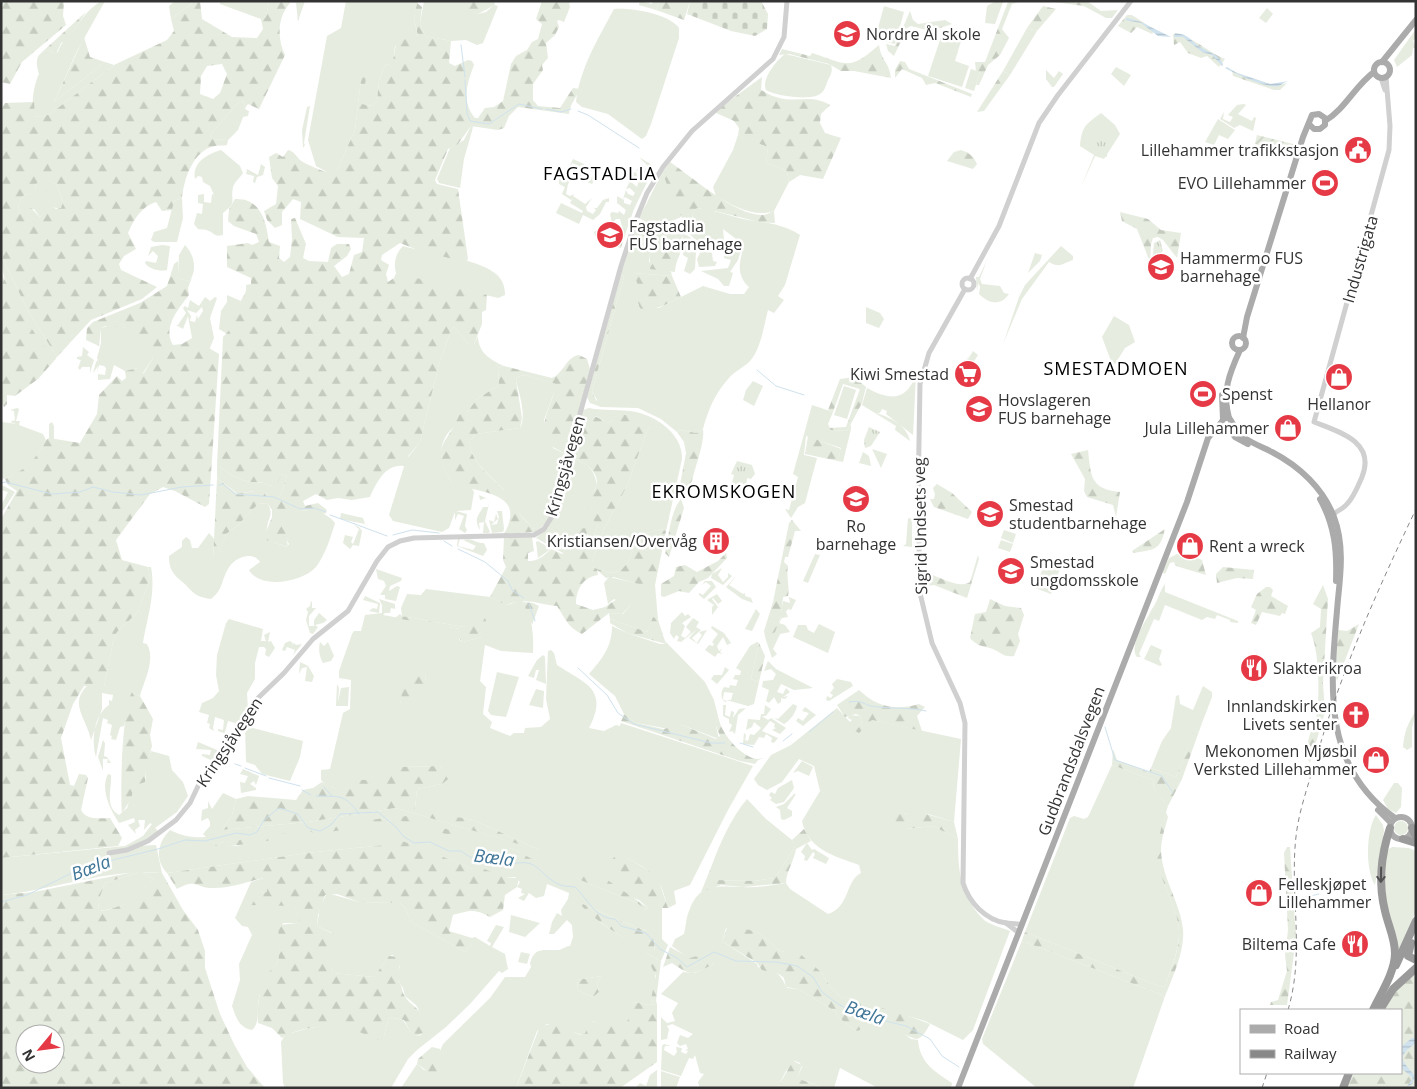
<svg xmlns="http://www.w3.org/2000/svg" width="1417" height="1089" viewBox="0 0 1417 1089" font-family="'Open Sans',sans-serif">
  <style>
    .grass { fill: #e6ecdf; fill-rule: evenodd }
    .forest { fill: url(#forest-firs); fill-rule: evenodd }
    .cemetery { fill: url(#cemetery-stones) }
    .park { fill: url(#park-tufts) }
    .garden { fill: url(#garden-furrows) }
    .water { fill: url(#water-rules) }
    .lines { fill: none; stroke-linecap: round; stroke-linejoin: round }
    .stream { stroke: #cfe2ee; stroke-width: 1 }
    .minor { stroke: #d0d0d0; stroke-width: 5 }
    .major { stroke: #ababab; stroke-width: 6 }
    .highway { stroke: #9a9a9a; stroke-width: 8 }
    .rail { stroke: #888; stroke-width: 1; stroke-dasharray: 5 4; stroke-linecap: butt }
    .oneway { stroke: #525252 }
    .labels { text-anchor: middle; stroke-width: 5; stroke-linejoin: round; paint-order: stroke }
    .poi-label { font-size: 16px; fill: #333; stroke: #fff; text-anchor: start }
    .street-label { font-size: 16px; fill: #333; stroke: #fff }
    .neighbourhood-label { font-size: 18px; letter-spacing: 1px; fill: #000; stroke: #fff }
    .water-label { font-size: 18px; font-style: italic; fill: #3f7597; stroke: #fff }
  </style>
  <defs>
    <pattern id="forest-firs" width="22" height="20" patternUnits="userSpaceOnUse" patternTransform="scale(1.25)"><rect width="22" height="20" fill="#e6ecdf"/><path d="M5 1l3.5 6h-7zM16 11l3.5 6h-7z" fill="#c6cbc0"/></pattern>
    <pattern id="cemetery-stones" width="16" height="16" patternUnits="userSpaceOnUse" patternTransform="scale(1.25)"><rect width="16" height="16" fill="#e6ecdf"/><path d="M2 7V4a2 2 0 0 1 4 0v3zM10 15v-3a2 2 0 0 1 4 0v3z" fill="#c6cbc0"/></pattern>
    <pattern id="park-tufts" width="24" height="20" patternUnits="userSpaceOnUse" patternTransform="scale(1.25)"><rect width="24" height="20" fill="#e6ecdf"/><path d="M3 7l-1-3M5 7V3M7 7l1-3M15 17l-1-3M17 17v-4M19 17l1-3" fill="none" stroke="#c6cbc0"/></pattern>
    <pattern id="garden-furrows" width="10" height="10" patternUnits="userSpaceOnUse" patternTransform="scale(1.25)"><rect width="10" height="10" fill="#e6ecdf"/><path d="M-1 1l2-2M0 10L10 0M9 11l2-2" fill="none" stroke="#c6cbc0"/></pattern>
    <pattern id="water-rules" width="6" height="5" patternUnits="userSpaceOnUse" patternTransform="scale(1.25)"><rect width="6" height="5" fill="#cfe2ee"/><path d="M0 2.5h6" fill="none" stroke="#b2c2cd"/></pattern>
  </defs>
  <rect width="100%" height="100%" fill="#fff"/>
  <g class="grass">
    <path d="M101,1h4l-28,50 -23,51 51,-40 9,3 -64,49 -10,3 -5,-1c-5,-10 -1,-32 4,-42 -3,-11 -5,-20 9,-24l6,3 4,-1c3,-10 8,-12 14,-19 9,-13 15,-23 29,-32z"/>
    <path d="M175,1h20l-24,18 -2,-13z"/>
    <path d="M220,1h49l-3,16 -5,2 -41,-15z"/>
    <path d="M346,1h72l-4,17 4,19 -23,9 -2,15 -3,3 -5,1 -6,15 -2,21 -4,5 -11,-2 -1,-25 -6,51 -18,40 -10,2 -11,-6 -8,-26 19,-104 14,-8z"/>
    <path d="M424,1h34l20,13 8,-2 8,-7 4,1 -15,37 -6,2 -11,-5 -15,1 -26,-5 -5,-13z"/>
    <path d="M994,2h9l-8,22 -10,-1 2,-17z"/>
    <path d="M884,6l20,6 -9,32 -20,-5z"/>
    <path d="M1267,8l6,6 -7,9 -7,-5z"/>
    <path d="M614,9c16,-2 56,5 65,19v10l-28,86 -5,12 -4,3 -34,-25 -26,-7 -6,-5c4,-34 22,-63 38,-93z"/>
    <path d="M1027,28l10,3 -27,44 -7,-4z"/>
    <path d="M1416,29v8l-3,4 3,7h-3l-1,7 -15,12 -3,-7z"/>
    <path d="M942,34l19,7 -6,20 14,5 -7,21 -34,-11z"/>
    <path d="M785,54l46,11c2,6 0,10 -3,15 -2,5 -3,11 -8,14 -9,7 -45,2 -54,-4 -5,-11 11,-30 19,-36z"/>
    <path d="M1116,67l15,8 -7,11 -13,-12z"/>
    <path d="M971,69l9,3 -6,19 -9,-3z"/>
    <path d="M1046,70l8,8 5,-7 4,3 -9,13h-2l-6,-8z"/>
    <path d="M243,101l3,6 -1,2 4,2 -1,5 -5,1 -5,13 -10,10 -16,-1 -2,-4 27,-31z"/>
    <path d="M1244,104l2,1 -8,9 14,7 2,-4 2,1 -3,13 -13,-6 -6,3 -14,-9 4,-7 -1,7 7,3 3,-5 -5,-2 9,-10z"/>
    <path d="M310,106l-6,37 1,2 -2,3 -1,-18 5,-23z"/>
    <path d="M1101,113l14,12 5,9 -16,25 -9,-3 -14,31 13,-32 -14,-9c2,-20 5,-21 21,-33z"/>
    <path d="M1218,119l17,11 -7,9 -9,-4 -5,10 -9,-3z"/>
    <path d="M471,126h2l-1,5 -8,28 -4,29 -21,-5 -2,-4 13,-31 14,-8z"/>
    <path d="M738,135l27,9 3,3 -2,16 21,8 2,11 -15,29c-20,7 -40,-5 -58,-15l-3,-9 20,-37z"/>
    <path d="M221,150l19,16 3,7c-3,5 -8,8 -10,14 -3,16 5,14 -10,26v22c-8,2 -8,-1 -14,-4 -3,-2 -8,-1 -11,-2l-4,-5 3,-11 5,1 1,-10 -5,-1v-8l6,-1v8l7,1 1,-9 2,1 -4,-9 -7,-4 -1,-5 -4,-1 -3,3c-3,-16 12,-25 26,-29z"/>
    <path d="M639,157l13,8 1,5 -19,39 -13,37 4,-19 -3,-1 -2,-7h-4l-4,4 -2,-9 2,-2 6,1 1,-2 5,4 2,-5 -9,-7v-7l7,4v3l6,2 2,-4 -7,-4 -2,2 3,-9 2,4 5,2 2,-3 -5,-5 -4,1 5,-10 2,-1 -2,4 6,5 2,-6 -4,-4 -7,-2 8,-3 1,4 6,2 2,-5 -5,-3 -4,1 4,-5 4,5 4,-5z"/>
    <path d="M573,159l26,12 -7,13 -5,-2 3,-1 4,-8 -5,-3 -2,2 -1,-3 -5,9 -5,-2 1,-3 3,1 3,-6 -11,-5 -3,9 -2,-1z"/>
    <path d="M261,164l4,3 -2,8 -6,2 -2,6 -2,-1 1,-6 -8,-2 1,-5 11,6z"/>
    <path d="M560,169l13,7 -5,8 -2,10 4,2 4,-2 -1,2 12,8 7,-6 -6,9 1,4 6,3 3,-4 -2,-2h3l6,-8 6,-2v4h-3l-6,12 -7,6 -10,-5 -4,9 -23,-11 5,-10 21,10 1,-2 -13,-8 3,-5 -2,2 -9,-6 3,-7 -6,-3z"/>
    <path d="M662,173c9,15 10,28 19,44l-9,4 -2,5 -24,-4 -7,-4z"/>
    <path d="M41,180h8l8,5 6,17 -2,7 -18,-4v9l-3,3 -6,-8 -14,5 -2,-10 5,-8 7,-3 4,1 5,-4h-3l-1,-5z"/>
    <path d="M182,198l1,20 -6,24h-23l-3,-2 3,-8 13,-4 7,-27z"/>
    <path d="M697,208c16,2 31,7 46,11 21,4 38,4 57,16l-15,50 -7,11 6,4 -10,13 -6,-3c-4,15 -7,39 -18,51 -6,6 -15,10 -21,17 -14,15 -21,32 -26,51l-7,4 -15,-3 -4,2 -16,-13 -23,-11 -37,-1 -9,-16 32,-114 -3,-3 16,-52 33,6 -27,14 7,13 -1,7 22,10 1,4 -38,-3 5,14 -1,18 21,3 44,-22 27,8h14l5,-7c-14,-13 -9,-26 -5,-42l-21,-16 1,11 12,2 6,5 -4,13 -8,12 3,1 -4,13h-5l-6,-7 -17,-8 27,-3 3,-8 -7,-2 1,-7 -7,-3 -5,3 -12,-4 1,-7h-6l-12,-11v-11l5,3 4,-2v-6z"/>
    <path d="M680,231l11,7 1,12 4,2 -1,17 -5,5 -6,-3 4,-13 -5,-3v-17z"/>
    <path d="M162,245l8,1 -3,24c-7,2 -18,-1 -22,-7l1,-2 10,2 2,-7 -5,-5 -5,5 3,-9z"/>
    <path d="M185,245c9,9 13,26 4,36l-11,-3v-3l1,-20z"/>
    <path d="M403,246c24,7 76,13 93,28 7,6 9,13 9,21l-7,3 -99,-24 -3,-1c-3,-10 0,-20 7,-27z"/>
    <path d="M1061,246l12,10v4c-10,3 -13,9 -24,2l-27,37 -19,45 16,-47 6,-12z"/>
    <path d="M702,249l10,4 1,8 4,1 -2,4 -16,1 -2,-8z"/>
    <path d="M1,255l27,56 29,46 -3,4c-23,-30 -53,-68 -53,-106z"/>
    <path d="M987,260l-7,19 2,5 18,2 4,7 5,1c-9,13 -21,9 -30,0l1,-7 -2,-4 -1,8 -1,-14h3z"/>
    <path d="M227,295l14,6 -6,24 -8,9 -8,-5 2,-18 6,-9z"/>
    <path d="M205,297l5,4 5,-4 2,1 -7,20 4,20 -5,12 -17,-12 -4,-22 -5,13 -7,-4h2l8,-12 -3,-5 2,-2 3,2 2,-8 9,6zM202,307l1,4 -5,8 -1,-4 -2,7 -5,-1 1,-5 -4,-6 9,3z"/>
    <path d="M1114,316l15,9 6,17 -10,6 -10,16 -4,-3 -9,-24z"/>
    <path d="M111,325l16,3 26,30 -12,18 -4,1 1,-9 -13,3 -11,-6 -4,14 -12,1v-6l7,1 1,-7 -2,-2 -5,-1 -2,9 1,-8 -5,7 3,-11 2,-2 -1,-2 4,-15v-15z"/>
    <path d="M454,327l14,17h6l4,-8c0,16 12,24 26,30l-6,2 1,17 -22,14 -9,12 -10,6c-2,9 -5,10 -10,16 -12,17 -6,32 3,49l20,5 3,5 -3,18 -15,1 11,3 -2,12 2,4 -2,3 -6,-4 5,-13 -6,-2 -3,6v-8l-6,16 -7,4 -49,-11 -4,-6 17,-55 14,-18 19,-78 12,-34z"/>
    <path d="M83,347l6,5 -2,3 7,5 -4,13v-6h-8l-2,3 -2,-2 3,-8 -4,-1v-2l5,-1z"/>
    <path d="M973,351l5,4 -5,8h-4l-9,17 -1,-4 -3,1 14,-23 -6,12z"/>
    <path d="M524,375l33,9 -13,36 9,28 14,7 -18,63 -6,8 -9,6 -1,-6c-15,-9 -18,-22 -29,-36 -12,-14 -36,-29 -34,-50l6,-6 44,-6c7,-12 -1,-35 -4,-48l1,-3z"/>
    <path d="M916,375l-3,60 -27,-21 1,-3 -5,-2 -2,4h-3c13,5 30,12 33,28l-15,-11 1,-4 -34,-21 5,-17c22,12 39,14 49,-13z"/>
    <path d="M753,381l10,5 -9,20 -11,-6 3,-10z"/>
    <path d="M844,386l12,4 -9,29 -13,-4z"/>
    <path d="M812,405l21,7 -5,12 3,6 16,1 4,-7v5l-8,33 -5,-1 3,-13 -35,-12 -2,19 13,3 -12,45 -7,4 -7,11 -6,-9 4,1 9,-33 -5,-3z"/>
    <path d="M17,408l2,1 -3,12h4l-1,4 24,9 3,6c-9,18 -22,34 -43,39l-2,-3v-52l1,-2 15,2 -7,-2 5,-2 -1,-9 -4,-1z"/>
    <path d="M589,408c15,3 32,1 47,4 22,5 47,23 46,47l-16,72 -5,-2 -19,5c-12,12 -11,43 -35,38 -5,-2 -10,-2 -15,-6v-4l12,-33 22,-41 22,-59 2,-1 -11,-10 -24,-3 -1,5 -6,3 -12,-7 -11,2 -11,41c15,5 20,11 23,26 -7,12 -7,30 1,41l-6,14 -7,-8 -19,10 -1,9 -2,2 -27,-15 12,-11 5,-9 30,-108z"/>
    <path d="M52,422l2,4v14l-5,-2v-14z"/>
    <path d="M872,449l15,5 -6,14z"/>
    <path d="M863,452l6,4 2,10 -12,-3z"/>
    <path d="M217,465c9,7 23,16 34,17 8,0 12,0 20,4l11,-12 5,2 -6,18 -6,7 -6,-3 -3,-4 -13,-3 -15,3 -21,-16z"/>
    <path d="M4,486l11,6 -12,19 -2,-5 7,-14 -7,-2v-3z"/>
    <path d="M479,495l11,5 -5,21 5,11 -2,1h-5l1,-11 -5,1 1,7c-7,-11 -1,-15 3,-23h5l2,-7 -4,-2 -6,2z"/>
    <path d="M267,503c7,11 2,13 0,24 -1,5 0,7 -3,12l23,8 2,-3c-5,-8 -6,-21 -1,-30 17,-6 35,-6 47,9 -4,14 -10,32 -19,44 -13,15 -56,23 -67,3l11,-8c-7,-12 -27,-4 -32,7 -7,12 -5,21 -17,30 -20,-3 -17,-8 -31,-19 -8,-7 -11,-12 -11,-24l13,-9v-6l4,-4 4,3 2,8h6l11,-15 5,6 -1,20 3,1 10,-26 10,-7 22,-23z"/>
    <path d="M497,511h5l2,18 -1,3 -11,1 -3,-13 5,2 2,-8 2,5 -7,6 6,-1 2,-7z"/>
    <path d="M341,513l22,5 2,6 -25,-5z"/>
    <path d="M908,518l4,1v28l-9,-1 3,-2z"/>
    <path d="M354,525l5,2 3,4 -3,15 -6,-1 -3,4 -7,-6 2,-8 8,2 -2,5 2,2 6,-15z"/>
    <path d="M1004,530l12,4 -3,9 -12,-5z"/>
    <path d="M458,538h2l-2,8 15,4 3,-4 -13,-6c9,-3 14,4 21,3l3,7 -4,6 -26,-10z"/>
    <path d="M1001,540l12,4 -3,8 -12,-4z"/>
    <path d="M538,541l13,8 -13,9 -2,-16z"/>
    <path d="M815,554l5,1 -12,28 -5,-2z"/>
    <path d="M1046,560l15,6 -10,28 -16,-6z"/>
    <path d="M148,567h3c5,27 -4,51 -8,76l4,1c9,16 -3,37 -7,52l-8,-4 -8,34 -4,1 -4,13 -5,-1 1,-3 -2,-1 2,-10 -5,-2 1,-3 -5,-2 -7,39c-5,-17 -2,-42 13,-52v-5l3,1 1,-6 -11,-2v16l-11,31c-4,-21 -23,-37 -3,-55l16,2 9,-45 4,-10 21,-20 12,-34z"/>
    <path d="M722,568l-4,7 5,7 5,-5v-4l4,3 -9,9 -12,-7 1,-4z"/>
    <path d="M376,569l26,9 -1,3 -11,5 -1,5 8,-5 3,1 -4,14 -11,-2v-4h-5l6,-9 -2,-5 -6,-2z"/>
    <path d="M737,575l-8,10 14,9 2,-1v3l6,2 2,5 -11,-4 -16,-12z"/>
    <path d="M609,577l44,10 2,-2 3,35 -5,-2 -6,14 -37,-13 -1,-6 14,1 7,-8 -16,-7 -6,5 -4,-21z"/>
    <path d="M705,581h7l4,6 -12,12 -5,-4v-2l4,2 8,-9 -5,-4 -4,3z"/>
    <path d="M1165,584v8l73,29v2l-8,-1v-2l-13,-5 -2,4 -8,-2 -5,3 -37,-15 -6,16 -5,-2 -15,35 2,3h-4c-9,-11 10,-38 15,-48 6,-8 7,-17 13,-25z"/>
    <path d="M426,589l64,8 17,8 15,-5c10,16 12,34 11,53l-32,-2 -16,-6 -5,36 6,6 -3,27 9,8 -2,6 20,8 4,-3h10l1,-5 16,-1 9,-8 -4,-20 2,-48 3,-1 3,3 3,12c29,19 52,24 32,63l15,3 12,-6 4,1 1,-3 132,43 -25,44 -38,75 -16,6 2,13 -8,4c-7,-24 -8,-31 -30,-44 -7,-4 -13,-9 -21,-9l-8,9 53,44v31l6,6 -7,16 -15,-8c8,13 15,32 5,46l1,4 4,-2 1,3 -9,1 -14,-3 -6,19 -5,6 -15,-1 -15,-5 -10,14 -36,-11 -10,7 -21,57h-115l16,-24 7,6 15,3 1,-22 3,-7 47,-46 15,-21h20l6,-10 -1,-4c5,-17 14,-12 29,-13 4,-1 7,-4 11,-4l3,-9 -1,-12 -5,-5 -13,14h-5l3,-12 5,-9 5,3 -1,-6 7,-11 1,-6 -22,-9 -3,12 -8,2 -7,-5 -5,8 -6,-3 7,-4 -4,-1 1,-4 -5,-2 3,-5 -5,-5c-15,3 -28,-9 -42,-8l-71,-28 -17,4 -70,7 -148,21c-13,-14 -9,-31 3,-43 12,6 22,8 36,7l-3,-3 7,-8v-4l-2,-4 -7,3 1,-11 6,-2v-7l4,8 11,-16 13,6 -4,16 -10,15 86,-8 88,-14 144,42 -67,-30 -58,-10 2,-21 25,-5 6,-11 -8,-7 -42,1 -10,13 -36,4 -2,4c-10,3 -22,0 -29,-8v-10l9,-1 13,-56 7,-4 1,-29 -12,-2v-7l13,-37 2,-3h7l4,-16 17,-2v-8l-3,-6 16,5v5l-4,-1 -1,5h-5l-2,2 77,14 -1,11 4,2 19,-5 -10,-16 -8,6 -62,-11 -1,-8 6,-14 14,1zM426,676l-3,16 -23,11 2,-6zM389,817l2,5 -41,5zM291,835l-55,11 -18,-3zM494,844l21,6 16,9 2,6zM573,877l66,23 9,8 -2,2 -9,-7zM583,904l55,24 9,2 8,12v11c-26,-12 -56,-26 -72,-49zM601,976l-4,7 2,9 -6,5 -15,-7 -1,-10z"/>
    <path d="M717,594l5,7 -4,3 -5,-6 -1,1 6,8 -6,8v-8l2,-2 -7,-5z"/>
    <path d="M365,596l15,7 -1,10 -10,-2 4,-3 4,1 1,-5 -15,-4z"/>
    <path d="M789,597l7,3 -5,10 -3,-1 -2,3 2,5 -6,1 -3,5 6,2 5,7 -10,2 -7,15 4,5 -5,4 -7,-21 15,-17 3,-19 7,2z"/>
    <path d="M311,601l1,1v6h4l-7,8v10h5v-6l5,-7 8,7 -4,3 -8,2 3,2 -5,7 -3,-1 -4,-13 2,-8 -2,-3 4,-3z"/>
    <path d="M756,609l4,5 -8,17 -7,-2z"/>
    <path d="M682,612l3,4 3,-2 3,3 -9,6 3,3 -4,10 4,2 6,-6 -5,-5 7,-9 6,4 -3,5 5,3 -9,8 5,5 5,-8 -3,-3 8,-2 -9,14 -9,-6 7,-8 -15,12 -4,-1 2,-4 -3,-2 -2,4 -4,-6 1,-10z"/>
    <path d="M229,619l34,10 -2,12h5l-2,-6 6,-3 -2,10 3,-1 4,7 -6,9 -4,-2 1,-6 -2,-2h-5l-4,16v16l-8,14 1,17 -13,23h-2l2,-10 -7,-2 -3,11 4,3 -11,-4v-2l5,1 1,-10 -9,-3 -2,11 1,3 -5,-3 1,-4 -3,-1 2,-8 -10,-3 3,-9 11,-5 6,-7 -3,-16 1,-20 9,-32z"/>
    <path d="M819,624l16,8 -7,21 -35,-16 5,-12h8l2,5 6,3z"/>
    <path d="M612,626l15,7 33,11h6l-1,-3 40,41 9,18 5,20 -4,2 4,17 -37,-14 -13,4 -33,-6 -12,-9 -9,-18 -26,-22c13,-15 23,-27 23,-48z"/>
    <path d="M712,626l12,7 7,10 -4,2 -4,-8 -6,9 2,5 3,-3 -2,4 3,2 -5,-1 -3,4 -10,-7 4,-5 4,1 1,-2 -2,-2 6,-8 -7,-6z"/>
    <path d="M290,641l3,2 -2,3 3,-3 2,2 6,-1 -9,11 2,-5 -8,-3 -2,4 -3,-1 3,-7z"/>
    <path d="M320,642l4,4 4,-4 6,14 -3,5 -8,2c-3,-5 -5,-13 -3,-21z"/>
    <path d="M757,642l2,1 -8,36 8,3 -5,22 -6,2 -22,-6h5l2,-7 -9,-1 -1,7 4,3h-2c-5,-4 -4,-11 -1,-15l5,1 1,-3 6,1 2,-6 -5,-1 2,-4h5l1,-4 -5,-3 14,-22z"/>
    <path d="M1151,645l11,5 -3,9 3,6 -2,1 -16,-7z"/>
    <path d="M543,655l2,2 1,27 -10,-4 3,-10h-3l-2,8 -6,-2 9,-16z"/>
    <path d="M768,661l8,8 37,19 -19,2 -13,-6 -4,8 6,2 3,-6 4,4 -7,5 5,-1 -3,3 -4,-1v4l-3,2 -4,-7 -5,6 -3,-2 3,-11 -7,-3 1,-6 10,-1 3,-6 -5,-5 -7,2z"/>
    <path d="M300,662l8,4 6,10 -2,6 -7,-1 2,-14 -5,1 -3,6z"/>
    <path d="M725,667l4,3 -12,14 -6,-5 3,-4h8z"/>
    <path d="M497,672l22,5 -13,40 -15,-2 -3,-4z"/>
    <path d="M837,679l14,3 2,4 -24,15 -3,-1 1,-4 4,2 2,-3 -3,-2 4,-5 -2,-4z"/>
    <path d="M337,684l2,4 -1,14 3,-14 8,-1 -1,19h-12z"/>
    <path d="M1203,686l9,6v5l-10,26h-5l-21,54 -25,-9 11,-27 9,-13 5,-32 3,-1 1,9 13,6z"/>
    <path d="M536,689l8,2 -1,17 -14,-3z"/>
    <path d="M793,704l4,2c-1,6 -7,15 -13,18l-10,-6 4,1z"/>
    <path d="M723,705h3l-1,10 5,2 1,-6 3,1 -1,6 6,-9 7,-1 -8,7 -3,19 -3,-3 -3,1 3,-7 -3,-2v-4l-6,-3z"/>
    <path d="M765,705l6,4 -5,7h-4l6,4 3,-2 15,10 -6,6 -8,-4 4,-2 -2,-1 1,-3 -5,-3 -8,10 16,7 -4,5 -3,-1 1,-4 -6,-4 -2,4 -5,-1 -5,8 -11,-1 1,-11 2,2 -1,5 3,1 2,-7 4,1 7,-7 -7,-6 -2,5 -6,3 2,-11 12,1 1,-6h3z"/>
    <path d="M805,707l11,8 -13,11 -7,-5 2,-3 5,3 6,-8 -7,-2z"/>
    <path d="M837,708l13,14 2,-2 -4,-2 1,-3 11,1 2,8 -5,8 15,-12 89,19 -7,83 -26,-8 -23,-1 1,16 27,-3 25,13c0,32 2,55 24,79 5,6 21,10 28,13l-37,99 -10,10 -38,-19 -85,-25 -8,-7 -11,-17 -22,-18 -19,-3 -22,-19 -32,-4 -4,13 35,23 1,3c19,7 19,1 29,21l11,1 37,22 3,6 18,14 5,-9 6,-4 32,12 12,9 7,1c2,23 16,31 34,43l-1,5h-73l-38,-20 -6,20h-10l-24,-9 -2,-3 4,-9 -2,-4 -5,-2 -9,10 -9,17h-77l-2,-6 6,-8 -4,-1 -5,-18 -2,4 -4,-1 -8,18 -20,-6 1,-24 2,-2 6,2h-5l-1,4 10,6 3,-4 -1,-5 6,1 -1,4 5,2 2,-3 -3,-1 3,-1 -2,-5 -6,2 -3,-3 3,-8 8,3 5,-4 -21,-10 -5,2 2,3 -2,10 -6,1v-23l6,6 8,-2 -3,-8 6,-10 -17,-9 22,-22 12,1 19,-9c-10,-10 -16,-6 -26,-6l-16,-12 3,-7 9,-5c2,-8 2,-16 5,-23 11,-30 29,-24 54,-24 14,1 29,-2 43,-4l4,6 38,25c22,-7 17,-33 33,-41l-2,-8c-24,-9 -51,-15 -57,-44l18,-30 -6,-25 -15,-7 -17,23 -15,8 -9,-5 -4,-6 17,-24 20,-10z"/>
    <path d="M1416,711l-4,17v19l-5,3 -4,-3c1,-14 5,-25 13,-36z"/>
    <path d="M245,726l58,15 -3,16 -10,24 -28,-7 -7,-9 -9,-3z"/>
    <path d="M103,740l2,3 -1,13 3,1 4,6h-4l1,-4h-5v12l-5,-14z"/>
    <path d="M198,742l24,10 -7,10 -13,-6v-2l8,1 1,-5 -15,-1z"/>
    <path d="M151,751l18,5 3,14 11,12 5,14 -11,16 -22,16 4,4 -23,14 20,-1 6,28c-54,-5 -107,17 -161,22v-37l124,-12 18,-10 9,-12 -2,-1 -6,7 1,-10h-7l2,6 -5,4 1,4 -8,-9 7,-3 -1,-4 -15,5c-9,-14 -19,-33 -11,-49l3,1c1,15 -7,31 8,40l8,-7 7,-22 12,-7 -1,-11z"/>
    <path d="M802,761l11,6 -4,9 -11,-5 -5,2z"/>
    <path d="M1112,765l41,15c0,15 8,15 15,26 -7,22 -13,46 -7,68 6,20 16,35 18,56 1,19 -8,38 -14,56l-4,1 -136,-55 45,-114 4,-2 10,3 4,-2z"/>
    <path d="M243,769l16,7 -3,9 -2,-4 -4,3 6,4v2l-15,3 -1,-11 5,1 3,-7 -8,-2z"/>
    <path d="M792,780l2,8 -10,14 -8,2 -6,-4 2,-2 -3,-3 2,-3 4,2 3,-6z"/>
    <path d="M1394,783h4l4,5 -1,19 -5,6 -8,-4 -5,-9z"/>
    <path d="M794,794h2l-9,14 5,3v5l-8,4 -3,-1 -1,-9 -4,-3 8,-3z"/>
    <path d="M747,799l19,20 26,21 3,7 -20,31 -21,3 -39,-1 -5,-10c9,-24 20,-51 37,-71z"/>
    <path d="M1376,815l7,10 1,6 -9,54c-10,-14 -9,-56 1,-70z"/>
    <circle cx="1401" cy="828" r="7"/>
    <path d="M807,843l5,7 2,-1 15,9 -3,6 -13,-6 2,-4 -2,-2 -6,9 -3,-1 1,-4 -4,-4z"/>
    <path d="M1392,847l17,1 7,3v60l-18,40 -14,-58 2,-42z"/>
    <path d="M141,872l13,7c-1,3 -27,24 -31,26 -6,2 -17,5 -24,6l-1,-9 7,-19z"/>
    <path d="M264,878l3,3v11l-7,1 -3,11 38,2 4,15 -2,2h-14c-7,11 -1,25 -5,38 -2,6 -7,10 -11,15 -3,4 -7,16 -8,22 -3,11 2,24 -7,32 -13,-2 -16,-13 -20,-24l8,-26 -1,-16 13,-29 -4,-8 -6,-1 -7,-8 16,-36z"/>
    <path d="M327,893l32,9 41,1 6,6 5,13 54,30 7,-8v-6l3,-1 15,9 1,-3 -4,-2 9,-16 8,2 -12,20 13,7 3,15 -6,4 -3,-2 -29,33 -24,23 -29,23 -9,9 -17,29h-106l-2,-5 -2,-41 4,-7c17,-5 40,-12 58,-9 15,3 26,13 41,10l5,-19 14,3 7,11 7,5 4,-1 4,-14 -9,-16 -11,-9 -2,-8 -7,-11 4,-10 -7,-12 -4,1 -15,21 -41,-4 -2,-7 1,-33 -15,-7 3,-19z"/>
    <path d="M511,915l29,8 -15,14 -16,-5z"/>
    <path d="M1025,942l137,53 2,4 -31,89h-96l-54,-44 -1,-5 39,-96z"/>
    <path d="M521,952l9,2 -3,10 -9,-2z"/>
    <path d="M657,1070v18h-22l5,-5 6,3 4,-11z"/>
    <path d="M661,1071l19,6 -4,11h-15z"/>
  </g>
  <g class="forest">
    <path d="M1,1h63l-1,15 3,9 -44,37 -12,22 -9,-2z"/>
    <path d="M195,1h5l2,18 30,18 25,1 6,-9 -2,-10 5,-2 3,-16h36l-7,20 -2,-18 -5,-1c-14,14 -14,37 -6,53l-26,54 -11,-5 -2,3 -3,-6 -6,3 -27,31 2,4 16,1 -1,5c-4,1 -8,0 -12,1 -22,4 -31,33 -33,52l-8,3 -2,9 -10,1 -6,-9c-14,4 -22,17 -28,31l8,16 -12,7 -5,8 2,6 36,17 -15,12 -51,21 -34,37 -29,-46 -27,-56v-145l4,-7 29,-1 1,14 5,1 10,-3 64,-49 53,-25 7,-9 -3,-12zM222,64l5,10 -7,19 -7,6 -13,-5 1,-18 6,-10zM41,180h8l8,5 6,17 -2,6 -5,1 -10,-7 -3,3v9l-3,3 -9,-9 -11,6 -2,-10 5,-8 7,-3 7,4h4l7,-9 -1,-4 -8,6h-3l-1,-5z"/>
    <path d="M494,1l1,4 -17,9 -17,-6 -3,-6z"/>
    <path d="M542,1h31l-4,2 1,4 -6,15 -5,-2 -2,1 2,6 -4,8 -9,8 2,15 -6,7 1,5 -10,14v16l5,6 22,2 13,-20 7,1c-4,9 -10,15 -11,25l-51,-7 -9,9 -5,12 -6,2 -27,-4 -13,18 -10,5 -13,31 2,4 21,5 10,70 -2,3 -46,-11 -20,-8 -18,12 -1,5 8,5 -3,9 2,8 6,-4 2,-5 91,22 -1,15 -4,2v12l-8,20h-6l-14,-17 -3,3 -12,34 -19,78 -11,13 -5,11c-18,-2 -27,15 -34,31l-18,3 -14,-2 -11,2 -11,-6 -13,7 2,5 13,-3 9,7 -2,4 -20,-4 -17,4 -3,13 3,20 -25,-8 9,-22v-7l-5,-7 -9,1 -22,23 -10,7 -10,27 -3,-1 4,-82 20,16 24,-4 8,8 6,2 6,-6 6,-18 -5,-2 -4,8 -7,4c-8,-4 -11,-4 -20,-4 -11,-1 -25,-10 -34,-17l6,-128c16,-16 11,-18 18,-36 3,-7 6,-8 5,-16l5,-1v-6l-24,-11v-21l21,-3 4,2 7,-3 -3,-8 -22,-8 -6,-5 1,-12 6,-10c26,-1 31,22 34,43l11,4 -1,12 5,4 6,-5 2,-17 -1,-21 4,-1 11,26 -3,14 6,3 19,1 3,-14 6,-4h12l2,5 -4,7 -13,10 8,11 7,-3 5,-19 8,-3 2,-14 -26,-1 -38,-18 1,-17 -8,-3 -11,13v13l-7,3 -8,-8 -3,-9 12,-7 2,-18 -6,-8 -3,-21 7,-4 7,4 5,-7c7,2 7,5 12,10 3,3 22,11 27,12l3,-7 7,5 18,-40 6,-51 2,-2 3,1 -4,26 11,2 4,-5 2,-21 6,-15 5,-1c6,-6 3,-15 8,-23l20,-5 -4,-18 3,-15 5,4 -2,16 5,13 26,5 -2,22 6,3 13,-6 4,1 2,4c-7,19 -13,36 1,53h3l7,-10 9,-1 9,-6 8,-37 5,-8 11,-6 5,-8 6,-3 4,-15 -6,-5z"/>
    <path d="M659,1h31l-6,19 -28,-10z"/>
    <path d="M1047,1h40l14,10 17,-1 -6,8h-6l-22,-12z"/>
    <path d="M1008,2h11l-7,2 -10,25 7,9 -9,17 -12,10 -9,20h-3l4,-13 -4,-1 -1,-9h10z"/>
    <path d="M1043,6l13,3 -19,22 -10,-3z"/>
    <path d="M910,11l3,9 5,4 27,-4 7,4 -21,7 -20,-5 -4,2 -13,28 -6,-5 -2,-7 9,2z"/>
    <path d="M86,12l-19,29 -6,2 -5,11 -8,-4 -7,3z"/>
    <path d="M1127,15h5l23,15 -3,4 -15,-7 -6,6 -13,-7z"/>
    <path d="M1173,34c19,1 34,18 52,25l-6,8 -12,-11 -6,2 -13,-5 -8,-11 -6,3z"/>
    <path d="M84,37l6,20 15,5 -51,40z"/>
    <path d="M879,45c2,16 10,16 12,33l-37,-7h-13l-12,-7 -40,-10 -10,1 3,-6 28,7 2,-3c36,12 37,18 67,-8z"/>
    <path d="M900,61l5,1 4,7 63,25 -1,3 -36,-14 -9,2 -4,-7 -20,-9 -7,9v-8z"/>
    <path d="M1003,71l7,4 -26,36 -7,1z"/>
    <path d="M1232,71l44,15 11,-3 -7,7h-6l-41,-14z"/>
    <path d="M762,77l-1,13c5,2 10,6 15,7 20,7 34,-4 54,8l-9,9 -1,9 5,10 16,5 -18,41 -23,-4 -11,7 -2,-11 -21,-8 2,-16 -30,-12 1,-7 -5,-7 -20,-9z"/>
    <path d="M961,150c9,3 12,6 16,14l-4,5 -26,-8 7,-9z"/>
    <path d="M670,162c22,15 66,54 93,53 3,0 8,-3 11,-4l1,12 -16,-1 -44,-11 -7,2 -5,-4 -6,-1 -4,5 -1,8c-18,1 -22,-35 -30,-48z"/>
    <path d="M1120,212l28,7 13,11 20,3 -4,25 -14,-18 -5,-3 -5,1 -2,6 -1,18 -13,-33 -15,-8z"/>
    <path d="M666,229l14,2c8,18 -4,23 -5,41l-25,-3v-14l-7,-8v-5z"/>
    <path d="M1035,253l7,2 -2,6 -12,12z"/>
    <path d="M178,261v17l11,3 3,-4 -4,11 1,7c-10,13 -27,33 -16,50l9,-1 10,-6 27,16 -10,150 -4,3 -30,-16 -12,-4 -13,7 -34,46 6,20 26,7 2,11 -12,34 -21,20 -4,10 -9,45 -20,-1 -11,18 -12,34 9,47 4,1 5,-12 7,1 2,3 -7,32c6,11 18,8 29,8l12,20 -4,8 -117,12v-339l16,-28 -9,-6 -3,-6c20,-8 32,-21 41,-39l3,-2 31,5 17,-29 2,-19 18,-19 5,5 4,-3 -1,-7 13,-3v8l6,-3 9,-15 -18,-18 -8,-12 -22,-2 -4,2 -2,18 -13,-6 1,-12 6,-6 47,-19 27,-17 7,-22z"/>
    <path d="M1,273l26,49 27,39 -16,18 -23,17 -8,-1v9l-3,3 -3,-4z"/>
    <path d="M634,273l38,3 9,21c-14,7 -25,14 -40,12 -8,-10 3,-24 -9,-33z"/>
    <path d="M621,274l3,3 -32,114 4,9 5,3v4l-11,-4 -3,-6z"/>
    <path d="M579,355l8,4 3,10 -23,86 -21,-12c-7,-23 6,-37 10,-59l-32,-9 -7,2 -1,3 6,38 -2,10 -44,6 -6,6c-2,22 24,38 37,53 11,13 9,23 26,33l1,6 -30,2c25,-45 -30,-40 -53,-52 -21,-39 -4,-36 8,-67l9,-4 9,-12 22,-14 -1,-17 6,-2 48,12c12,-5 14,-21 27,-23z"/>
    <path d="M854,377l12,10 -4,16 -15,28 -16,-1 -2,-2 17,-1 14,-38 -17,-5 -10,28 -5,-2 12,-31z"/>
    <path d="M591,414l17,9 6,-3v-5c14,-1 28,0 36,13l-2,1 -22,59 -22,41 -12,33v4c5,4 10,4 15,6 24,5 23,-26 35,-38l19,-5 5,2 -11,54 -2,3 -40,-11 -7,1 -9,-8 1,5c-15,2 -22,15 -22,29l17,6 12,-3 15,-10 10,9 -8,8 -13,-1 -27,21c-14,-6 -17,-16 -25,-28 -21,-2 -29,-9 -51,-1l-16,-8 16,-30 -3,-7 1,-22 28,-1 2,14 -6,2v8c9,1 17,-6 23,-12l11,5 3,-3 2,-15 8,-7 11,-1 1,8 5,4 6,-14c-4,-5 -9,-11 -10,-17 -1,-9 5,-14 8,-22 5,-14 -11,-25 -22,-28l11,-41z"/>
    <path d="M703,429c2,13 -8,38 -11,52l-3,5 -9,-1 6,-32 -2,-11 -7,-10 4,-2 15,3z"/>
    <path d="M808,436l33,13 -3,12 -33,-7z"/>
    <path d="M1088,450c3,26 2,39 32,42l-4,25 -3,-12 -26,-8 -3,-6 1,-12 -14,-25z"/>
    <path d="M937,484l15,9 20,19 -4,7 -34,-12 -4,-8h4l1,-5 -2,-6z"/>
    <path d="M681,499l3,9 -15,49 -4,-4c4,-17 5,-41 16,-54z"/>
    <path d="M792,520l9,11h-6l-7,26h-3l-1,5 4,4c-2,10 2,24 0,30l-5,1 -2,19 -6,16 -10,5 -1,-6 9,-29 16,-79z"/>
    <path d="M1165,529c-5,22 -10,20 -31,24l-2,-2z"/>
    <path d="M1181,552l21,8 4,15 -30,-9 -2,-4 -4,1 -5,11 -3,-2 7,-14z"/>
    <path d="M726,553l1,5 -19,20 -9,4 -10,11 -10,-2 -15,6 -3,-1v-12l13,-8 2,-9 9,-2 12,7 21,-11z"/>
    <path d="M978,555l1,4 -12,39 -33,-13 -8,1 -1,-9 5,-3c11,4 30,15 40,8z"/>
    <path d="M1223,567l31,3 -1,9 -16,-1 -20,5 -1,-9z"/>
    <path d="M1323,585l5,14 -5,84 2,29 -15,51c-10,-17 7,-39 8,-56 1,-22 1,-54 -7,-74l9,-6 1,-18 -8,-5z"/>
    <path d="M1266,587h4l3,3 -2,6 17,10 -3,8 -3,-1 -2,3 -18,-4 -6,13 -5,-2 5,-13 -5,-3 6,-13z"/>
    <path d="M990,599l15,7 16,2 3,7 -6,19 2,7 -6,15c-10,1 -11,-2 -19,-6 -10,-5 -15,-1 -25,-12l5,-24 11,-2z"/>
    <path d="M523,602l10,1 6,3 -7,19z"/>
    <path d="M400,614l2,2 62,11 7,-6 14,-3 3,9 -6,10 -19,5 -6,-5 3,-8 -65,-11z"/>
    <path d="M653,617l5,3 8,24 -39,-11 -17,-10v-4l37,13z"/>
    <path d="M1359,624l-22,57 -2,-8 3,-43 9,1z"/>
    <path d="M759,643l6,13 -6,26 -8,-3z"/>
    <path d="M412,670l14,2 -2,25 -24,7 4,-22z"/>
    <path d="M859,690c18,17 36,21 60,14l6,3 -8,9 5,15 -50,-11 -13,13 -4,-2 7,-7 -2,-8 -4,-2 -11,3 -8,-12z"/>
    <path d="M132,692l8,4 13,23 -3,16 2,11 -6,22 -1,14 -11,4 -3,13 -9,14c-2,-22 0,-104 10,-121z"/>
    <path d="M624,714l12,9 27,6 19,-4 34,14 4,-3 -6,-15 5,-1c4,16 23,37 38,39 3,0 5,-1 7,-1l-6,2 -3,4 -15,-3 -119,-40z"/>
    <path d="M1197,722l5,1 -20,56 -14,27c-8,-12 -14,-9 -15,-26l-41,-15 1,-16 4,11 32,12 2,-4 25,9z"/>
    <path d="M440,766l12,10 -10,8 -25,5 -2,20 58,11 69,31 -146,-43 -88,14 -86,8 10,-15 4,-16 12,-3 48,4 7,-10 10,-2 9,-6 12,6 12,1 11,-9h31l2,-8 8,-5z"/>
    <path d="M919,812l35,10 4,17 -25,-13 -27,3 -13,-5 5,-10z"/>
    <path d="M1166,812l2,5c-3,11 -7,23 -7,34 1,27 19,51 22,78 2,23 -11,49 -19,70l-2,-4 -137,-53 -4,1 4,-11 136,55 4,-1c6,-17 15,-37 14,-55 -2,-28 -21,-50 -22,-77 0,-14 5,-28 9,-42z"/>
    <path d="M406,816l68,22 -1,4 -75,-22v-2z"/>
    <path d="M389,817l2,5 -68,11h-10l-3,-2z"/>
    <path d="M804,829l7,12 -15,8c-2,12 -10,23 -10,34l-43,4 -22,-2 -20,7 9,-22 6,10 38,1 21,-3 20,-31 -3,-7z"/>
    <path d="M289,833l3,2c-25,7 -51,11 -77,11l3,-3z"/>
    <path d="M394,841h8l9,3 62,25 8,-1 28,10h10l-2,9 -12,8 -2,15 -13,7c-17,-9 -21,-6 -37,-2l-4,16 23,7v6l-7,8 -54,-30 -5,-13 -6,-6 -41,-1 -22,-8 -12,1 -7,20 -1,11 18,9 -4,31 2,7 41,4 15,-21 10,1 1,5 -2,19c5,5 3,8 6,14 7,13 27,17 20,37l-7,4 -7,-5 -6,-11 -15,-3 -5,19 -5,4c-10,-3 -20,-9 -30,-12 -15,-5 -54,0 -67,10l-10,-10 -14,-5c-1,-16 1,-33 8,-47 3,-6 10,-8 12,-15 3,-12 -1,-25 1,-36l18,-2 2,-2 -4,-14 -5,-1 -39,-1 6,-12 10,-1v-11l-4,-3c-16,4 -34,11 -52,10 -16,0 -13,-10 -34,1l-10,-16 148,-21 70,-7z"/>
    <path d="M494,843l21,7 17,9 1,6 -41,-14z"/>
    <path d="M1287,847h3l6,91 -9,67h-17l1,-3 7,-2 9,-29 -2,-16 3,-25 -4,-77z"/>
    <path d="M617,855h6l34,21 11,32h-6l-56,-39 -1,-4z"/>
    <path d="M134,872l28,1 21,37 15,20 7,21v17l15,46 14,30 13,23 18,21h-264v-193l33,-3zM141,872l13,7c-1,3 -28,24 -31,26 -7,2 -17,6 -24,6l-1,-9 7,-19zM25,1034h30v30h-30z"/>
    <path d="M582,872l24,7 42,29 -2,2 -9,-7 -64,-26z"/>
    <path d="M583,904l55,24 9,2 7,5 1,18c-13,-1 -64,-35 -73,-47z"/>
    <path d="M728,925l30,7 22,19 19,2 22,19 11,17 8,7 63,18 27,10c-3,6 -7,13 -13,15 -3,1 -42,-19 -50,-21l-6,4 -1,8 -4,1 -18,-14 -3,-6 -37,-22 -12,-2 -2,-9 -5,-4 -17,-4 -5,-7 -35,-22z"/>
    <path d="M670,947l20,11c9,-3 16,-4 24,6 -23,11 -21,13 -42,-1l-9,4z"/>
    <path d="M644,952l17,9 -5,40 -4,2 -1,-4 5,-23z"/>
    <path d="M1416,971v117h-69l7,-15h47v-63h-18l9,-17z"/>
    <path d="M601,976l-4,7 2,9 -6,5 -15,-7 -1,-10z"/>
    <path d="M634,1002l14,3 9,-1v58l-37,26h-104l24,-62 13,-2 28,11 4,-2 5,-12 32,6 5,-5z"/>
    <path d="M432,1047l8,2v21l-1,3 -6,2 -16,-11 1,-5z"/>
    <path d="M793,1061l9,4 -4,11 4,4 22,8h-47z"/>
  </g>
  <path class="cemetery" d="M690,1h71l7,13 -1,15 -12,7 -24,-5 -44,-17z"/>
  <g class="park">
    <path d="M640,1l12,3 1,-3h6l-3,9 -17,-5z"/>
    <path d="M1102,133l4,4 1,20 -6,-1 -6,-16z"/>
    <path d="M609,222l2,5 -4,14 -12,-5 -1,-4z"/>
    <path d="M622,226l5,2 -6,20 -4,-1z"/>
    <path d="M1160,240l3,11 -4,4 -2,13 -5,-2 2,-23z"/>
    <path d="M866,307l14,6 4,6 -5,9 -13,-5z"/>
    <path d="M869,427l11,5 -9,14 -6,2 -1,-8z"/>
    <path d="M737,461l15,4 3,9 -4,5 -4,-1 -1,12 -8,1 -7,-5 3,-11 -3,-1z"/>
    <path d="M991,500l9,4 -1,13 -13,-8z"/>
  </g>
  <path class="garden" d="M1257,135l36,9 -3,11 -35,-11z"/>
  <g class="water">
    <path d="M1127,18l14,4 30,15 -13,-1 -17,-13 -16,-3z"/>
    <path d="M1175,33c17,2 15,9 27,15 10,6 16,6 21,16l-1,2 -10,-11 -10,-3 -19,-15h-9z"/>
    <path d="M1227,67l10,6 33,11 19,-3c-4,1 -8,4 -11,5 -10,3 -44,-13 -53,-18z"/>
    <path d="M1412,1038h4v5c-22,16 -13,17 -1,33l-3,8 -6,4 7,-10 -12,-10 1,-22z"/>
  </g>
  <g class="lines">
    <g class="stream">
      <path d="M461,45l4,32"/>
      <path d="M465,80l2,33 3,8 19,3 30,-20 23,5"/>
      <path d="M546,109l15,3 10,-3"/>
      <path d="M578,111l10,4 51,33"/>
      <path d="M757,370l19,16 28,9"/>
      <path d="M1,483l4,-1 47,12 28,-2 13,-5 20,5 28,3 41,-8 31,-2"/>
      <path d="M219,485l4,-1 12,10 39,3 26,12 14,-1 12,4"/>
      <path d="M330,515c20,7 38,14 57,21"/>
      <path d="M393,535l19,-5 27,3"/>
      <path d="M444,541l8,5"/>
      <path d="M458,549l27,13 23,19 4,9 12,8"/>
      <path d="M529,604l6,17"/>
      <path d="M578,668l29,27 11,18 16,11 77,19h14"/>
      <path d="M849,702c13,-2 12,1 22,4 15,3 38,1 55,5"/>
      <path d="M1105,727l10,33 47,16 11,17"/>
      <path d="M809,732l24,-20"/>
      <path d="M783,741l9,-7"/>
      <path d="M740,743l13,4"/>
      <path d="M235,764l6,2"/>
      <path d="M245,768l21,8"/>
      <path d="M269,778l31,8"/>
      <path d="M324,787l8,9"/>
      <path d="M302,790l9,5"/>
      <path d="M316,796c24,1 28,-3 43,18"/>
      <path d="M1302,898l17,-4"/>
      <path d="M1,902l26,-7 57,-28 74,-18 27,-9 20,1 31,-8 14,2 7,-3 7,-12 15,-12 19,6 10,14 12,3 11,-6 9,-11 38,-2 18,15 7,9 11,7 16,-1 19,9h12l9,6 11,3 14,-5 17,9c26,-6 25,8 44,19 7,4 12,3 19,4 14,13 19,31 40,32l6,7 25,7 14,16 17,9 10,9 27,-15 22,9 40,1 21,4 16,11 9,15 16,12 19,10 49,12 24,13 12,17 17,11"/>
    </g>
    <g class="minor">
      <path d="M1381,78l4,12"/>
      <circle cx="968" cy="284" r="6"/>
      <path d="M970,279l29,-53 40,-103 19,-28 73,-94"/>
      <path d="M965,289l-36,64 -9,31 -2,116 2,93 12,50 28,60 5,20 -2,160c6,19 22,37 43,40 5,1 10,0 16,2"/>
      <path d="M1332,516c4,-5 11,-7 15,-12 7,-7 11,-18 15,-27 14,-35 -22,-45 -48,-55l75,-272 1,-24 -4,-49"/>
      <path d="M109,853l18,-3 21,-9 28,-21 14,-17 10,-21 21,-23 36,-60 27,-26 29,-34 35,-28 29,-50 11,-14 12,-6 14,-3 120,-3 10,-6 7,-11 70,-252 15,-46 11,-27 16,-26 29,-36 81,-72 11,-22 3,-36"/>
      <path d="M1006,923l13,10"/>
    </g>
    <g class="major">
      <path d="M1382,62l34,-42"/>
      <circle cx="1382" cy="70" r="8"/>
      <path d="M1325,121c20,-12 30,-35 49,-49"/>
      <circle cx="1239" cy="343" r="7"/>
      <path d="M1243,338l4,-21 56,-180 9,-22 7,-1 6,4v7l-5,4h-6l-4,-4"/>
      <path d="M1222,395l1,24"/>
      <path d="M1229,418c-7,-26 0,-44 11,-68"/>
      <path d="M1232,423l-5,6 -6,-6 3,-5h5c5,6 7,13 13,18 9,7 20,11 30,16 27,14 51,36 62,65 10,26 7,55 4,82 -7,82 -19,165 57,219"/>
      <path d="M1229,428l6,9 13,7"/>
      <path d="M1320,499c15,27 17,52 16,82"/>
      <path d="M1378,810l13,13"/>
      <circle cx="1401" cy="828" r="11"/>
      <path d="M958,1088l229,-586 21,-64 13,-15"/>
    </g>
    <g class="highway">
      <path d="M1412,828l4,9"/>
      <path d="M1403,839l13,4"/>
      <path d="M1411,943l-3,13 8,4"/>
      <path d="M1396,965l20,-44"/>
      <path d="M1373,1010c8,-17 22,-38 22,-57 0,-15 -7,-28 -10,-42 -7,-28 -4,-56 5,-83"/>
      <path d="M1380,1010l13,-21 23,-21"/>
      <path d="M1343,1088l6,-15"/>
    </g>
    <g class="rail">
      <path d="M1288,1010c18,-60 0,-121 9,-181 4,-25 13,-49 20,-74 26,-88 60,-164 99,-246"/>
      <path d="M1262,1088l5,-15"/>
    </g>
  </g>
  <defs><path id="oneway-shaft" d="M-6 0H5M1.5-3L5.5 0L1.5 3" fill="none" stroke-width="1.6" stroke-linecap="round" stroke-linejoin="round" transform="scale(1.25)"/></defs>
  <use class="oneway" href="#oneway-shaft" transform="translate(1381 875) rotate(91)"/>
  <defs>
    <g id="school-disc" transform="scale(1.4375)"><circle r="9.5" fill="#e63946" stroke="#fff"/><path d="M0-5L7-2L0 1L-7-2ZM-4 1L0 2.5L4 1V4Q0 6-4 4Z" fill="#fff"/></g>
    <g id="civic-disc" transform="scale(1.4375)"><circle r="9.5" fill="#e63946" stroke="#fff"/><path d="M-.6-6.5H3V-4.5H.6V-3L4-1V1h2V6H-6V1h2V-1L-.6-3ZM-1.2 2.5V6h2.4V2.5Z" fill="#fff"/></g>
    <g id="stadium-disc" transform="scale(1.4375)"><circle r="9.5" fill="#e63946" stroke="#fff"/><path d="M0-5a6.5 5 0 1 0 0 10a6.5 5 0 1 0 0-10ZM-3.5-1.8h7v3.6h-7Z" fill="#fff"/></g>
    <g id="supermarket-disc" transform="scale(1.4375)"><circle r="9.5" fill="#e63946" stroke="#fff"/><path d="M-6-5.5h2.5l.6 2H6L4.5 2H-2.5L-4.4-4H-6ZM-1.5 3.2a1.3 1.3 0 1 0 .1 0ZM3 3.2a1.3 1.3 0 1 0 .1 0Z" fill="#fff"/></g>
    <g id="shop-disc" transform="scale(1.4375)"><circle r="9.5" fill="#e63946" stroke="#fff"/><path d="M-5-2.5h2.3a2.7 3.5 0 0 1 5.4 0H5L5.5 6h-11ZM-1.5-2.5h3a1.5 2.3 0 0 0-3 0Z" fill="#fff"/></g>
    <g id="building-disc" transform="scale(1.4375)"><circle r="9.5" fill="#e63946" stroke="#fff"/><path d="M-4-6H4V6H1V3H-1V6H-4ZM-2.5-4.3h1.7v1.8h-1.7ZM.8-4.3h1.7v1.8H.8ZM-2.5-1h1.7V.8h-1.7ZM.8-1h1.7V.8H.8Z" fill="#fff"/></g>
    <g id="restaurant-disc" transform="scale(1.4375)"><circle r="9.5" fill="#e63946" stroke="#fff"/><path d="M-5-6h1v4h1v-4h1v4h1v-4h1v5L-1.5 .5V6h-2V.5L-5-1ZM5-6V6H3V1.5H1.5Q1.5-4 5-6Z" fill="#fff"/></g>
    <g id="church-disc" transform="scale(1.4375)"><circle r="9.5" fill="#e63946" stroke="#fff"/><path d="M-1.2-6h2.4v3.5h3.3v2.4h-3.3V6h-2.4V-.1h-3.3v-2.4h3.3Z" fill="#fff"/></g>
  </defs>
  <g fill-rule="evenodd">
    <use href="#school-disc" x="847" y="34"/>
    <use href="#civic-disc" x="1358" y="150"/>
    <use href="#stadium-disc" x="1325" y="183"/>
    <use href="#school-disc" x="610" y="235"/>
    <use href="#school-disc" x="1161" y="267"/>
    <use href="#supermarket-disc" x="968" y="374"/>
    <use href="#shop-disc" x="1339" y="377"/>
    <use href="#stadium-disc" x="1203" y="394"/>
    <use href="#school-disc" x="979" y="409"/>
    <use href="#shop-disc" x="1288" y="428"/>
    <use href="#school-disc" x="856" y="499"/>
    <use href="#school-disc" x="990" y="514"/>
    <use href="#building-disc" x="716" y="541"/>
    <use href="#shop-disc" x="1190" y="546"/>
    <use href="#school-disc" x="1011" y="571"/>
    <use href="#restaurant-disc" x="1254" y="668"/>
    <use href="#church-disc" x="1356" y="715"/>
    <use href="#shop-disc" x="1376" y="760"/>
    <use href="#shop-disc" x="1259" y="893"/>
    <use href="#restaurant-disc" x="1355" y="944"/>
  </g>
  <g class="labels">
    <g class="poi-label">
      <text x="866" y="40">Nordre Ål skole</text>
      <text x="1339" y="156" text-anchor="end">Lillehammer trafikkstasjon</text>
      <text x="1306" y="189" text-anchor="end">EVO Lillehammer</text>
      <text x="629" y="232">Fagstadlia<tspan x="629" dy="18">FUS barnehage</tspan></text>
      <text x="1180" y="264">Hammermo FUS<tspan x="1180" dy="18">barnehage</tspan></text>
      <text x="949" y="380" text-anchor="end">Kiwi Smestad</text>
      <text x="1222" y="400">Spenst</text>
      <text x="998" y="406">Hovslageren<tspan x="998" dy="18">FUS barnehage</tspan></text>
      <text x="1339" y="410" text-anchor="middle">Hellanor</text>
      <text x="1269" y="434" text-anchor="end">Jula Lillehammer</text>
      <text x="1009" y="511">Smestad<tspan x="1009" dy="18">studentbarnehage</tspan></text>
      <text x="856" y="532" text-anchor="middle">Ro<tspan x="856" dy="18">barnehage</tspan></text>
      <text x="697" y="547" text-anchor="end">Kristiansen/Overvåg</text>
      <text x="1209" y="552">Rent a wreck</text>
      <text x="1030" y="568">Smestad<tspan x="1030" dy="18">ungdomsskole</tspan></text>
      <text x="1273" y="674">Slakterikroa</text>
      <text x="1337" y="712" text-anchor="end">Innlandskirken<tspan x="1337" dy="18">Livets senter</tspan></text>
      <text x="1357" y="757" text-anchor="end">Mekonomen Mjøsbil<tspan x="1357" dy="18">Verksted Lillehammer</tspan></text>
      <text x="1278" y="890">Felleskjøpet<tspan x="1278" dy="18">Lillehammer</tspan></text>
      <text x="1336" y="950" text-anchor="end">Biltema Cafe</text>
    </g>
    <g class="street-label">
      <text transform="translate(1360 259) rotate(-74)" y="6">Industrigata</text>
      <text transform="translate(565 466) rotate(-74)" y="6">Kringsjåvegen</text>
      <text transform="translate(920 526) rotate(-91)" y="6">Sigrid Undsets veg</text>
      <text transform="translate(229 742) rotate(-56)" y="6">Kringsjåvegen</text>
      <text transform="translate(1071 761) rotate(-69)" y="6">Gudbrandsdalsvegen</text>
    </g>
    <g class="neighbourhood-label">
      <text x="600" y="180">FAGSTADLIA</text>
      <text x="1116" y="375">SMESTADMOEN</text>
      <text x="724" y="498">EKROMSKOGEN</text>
    </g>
    <g class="water-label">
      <text transform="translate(494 858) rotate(7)" y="6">Bæla</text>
      <text transform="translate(91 868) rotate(-21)" y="6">Bæla</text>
      <text transform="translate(865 1013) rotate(19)" y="6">Bæla</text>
    </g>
  </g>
  <rect width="1417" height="1089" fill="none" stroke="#333333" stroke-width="5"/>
  <rect x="1240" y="1009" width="162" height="65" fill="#ffffff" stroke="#adadad"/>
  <rect x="1250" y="1025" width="25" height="8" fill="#ababab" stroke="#adadad"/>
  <text x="1284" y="1034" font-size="15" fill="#333333">Road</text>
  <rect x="1250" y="1050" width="25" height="8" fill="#888888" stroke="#adadad"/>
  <text x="1284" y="1059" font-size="15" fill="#333333">Railway</text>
  <g transform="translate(40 1049) rotate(241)"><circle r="24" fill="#ffffff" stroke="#adadad"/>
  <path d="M0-4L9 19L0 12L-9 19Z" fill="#e63946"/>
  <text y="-8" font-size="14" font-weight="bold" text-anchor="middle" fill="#333333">N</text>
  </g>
</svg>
